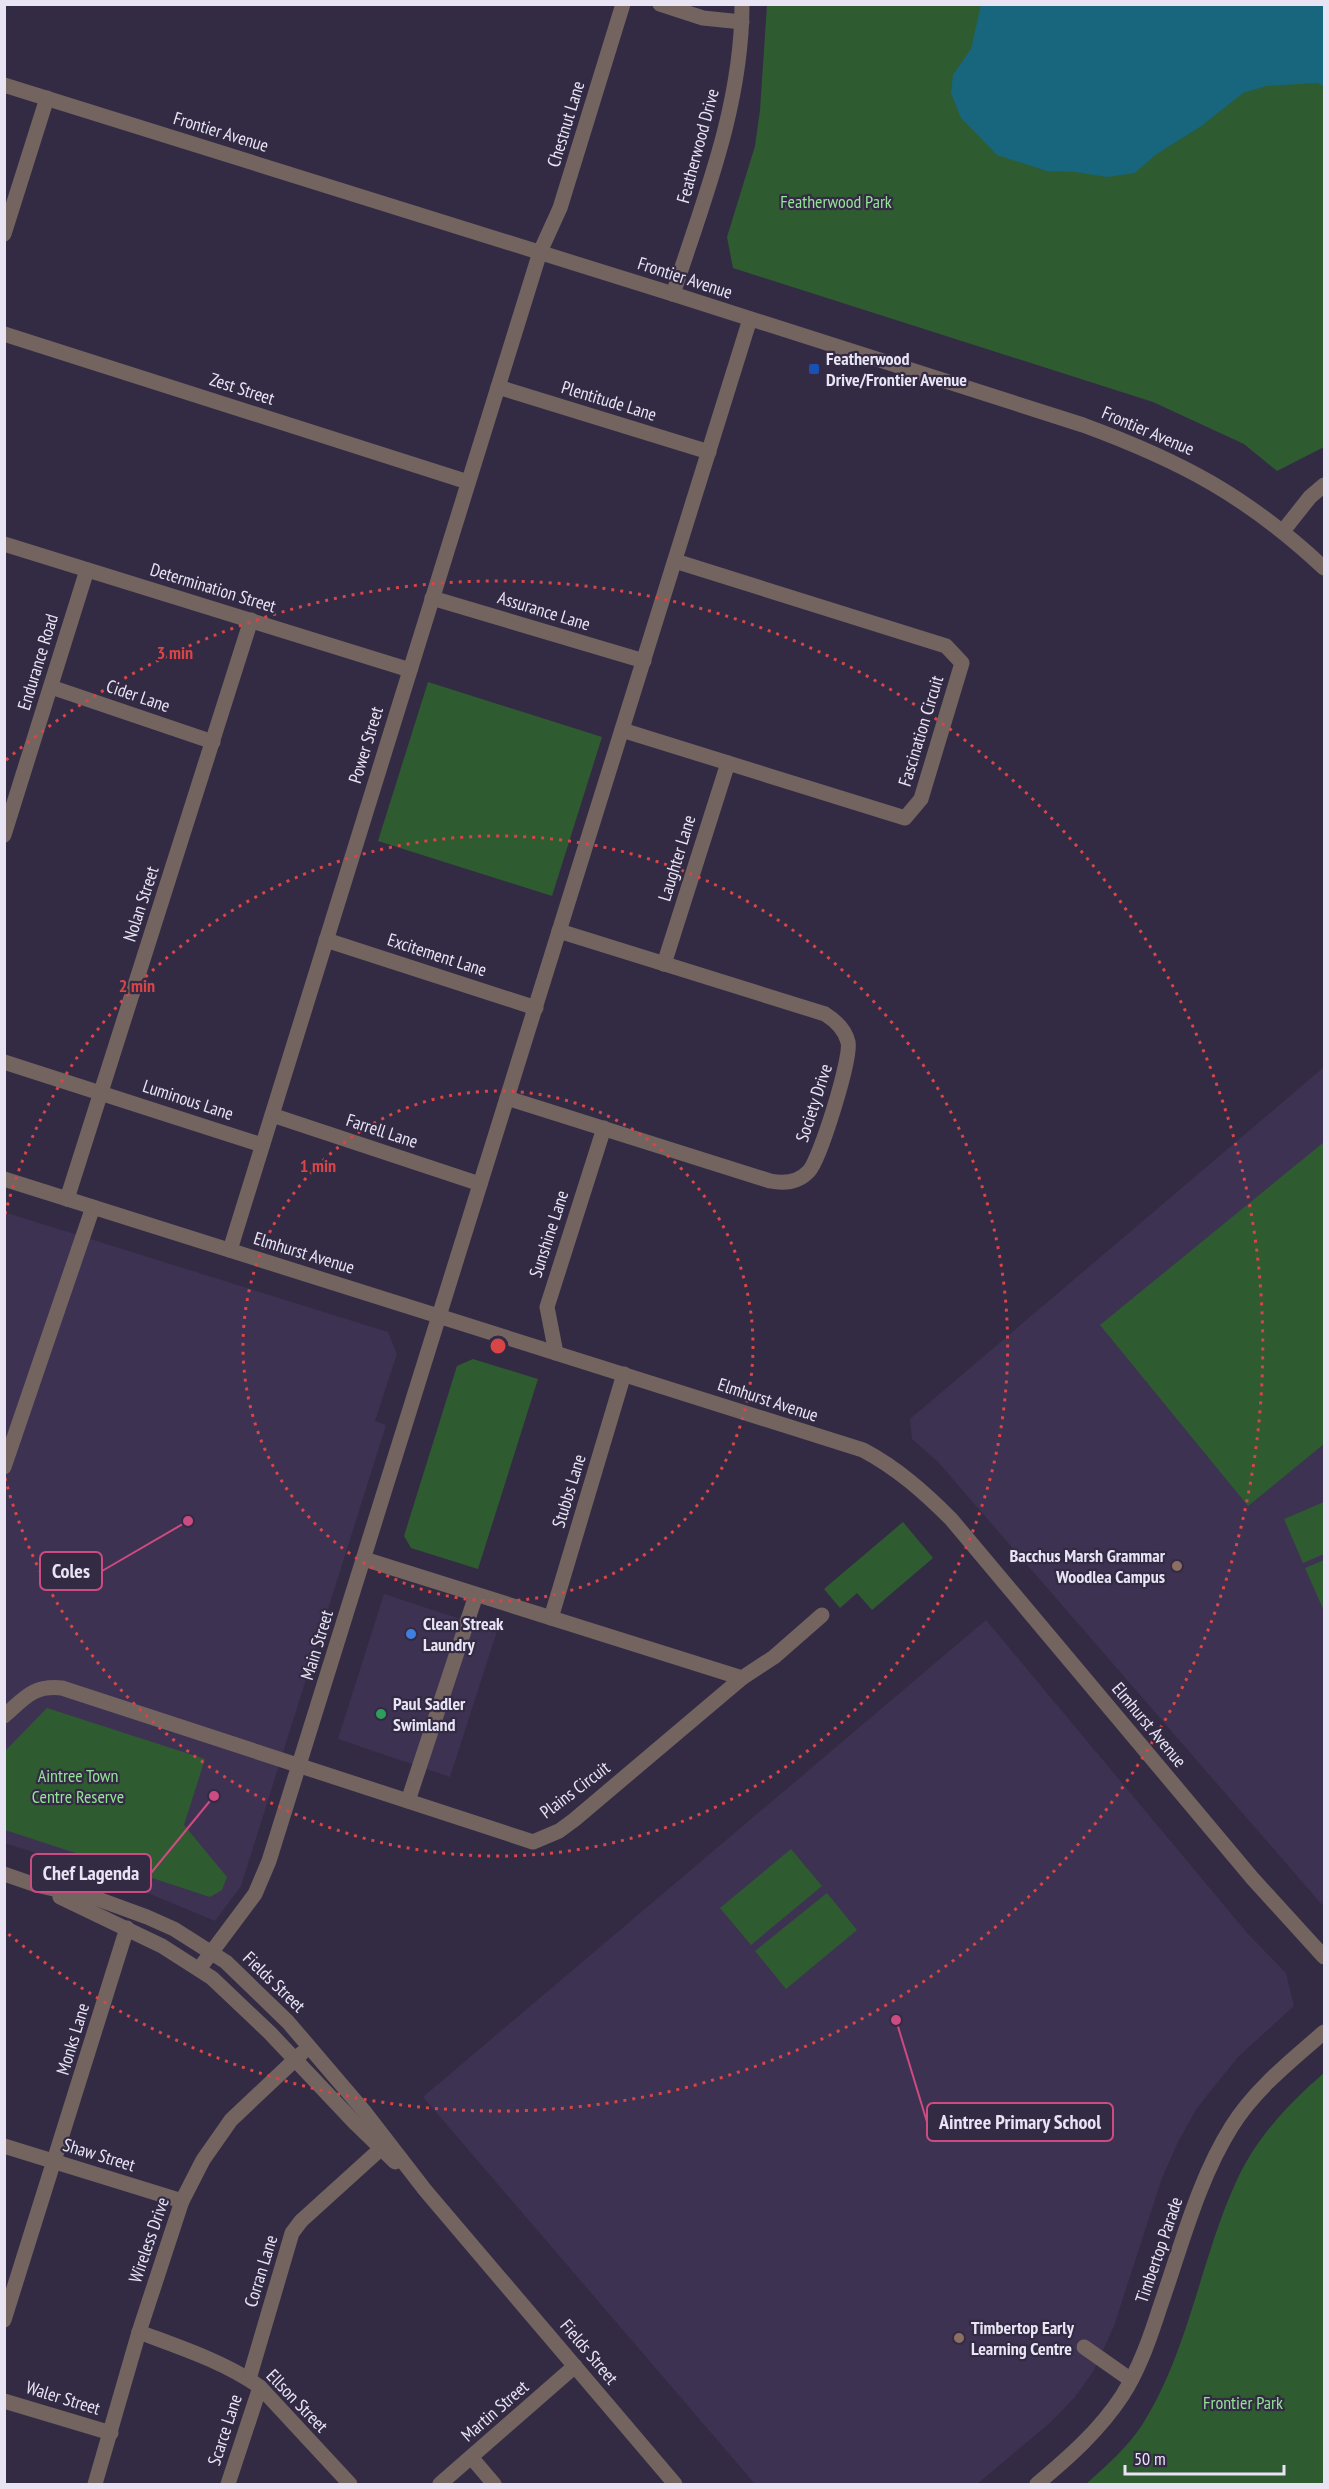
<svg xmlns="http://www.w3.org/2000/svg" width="1329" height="2489" viewBox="0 0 1329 2489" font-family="'PT Sans Narrow',sans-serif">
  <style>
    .built { fill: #3d3252 }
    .green { fill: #2f5b31 }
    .water { fill: #17667e }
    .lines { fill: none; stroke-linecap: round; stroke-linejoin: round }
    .minor { stroke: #736460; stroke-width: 15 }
    .ring { fill: none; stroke: #d94447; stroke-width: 3; stroke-dasharray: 3 6 }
    .transit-dot { fill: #1a4fb4; stroke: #332b44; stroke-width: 2 }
    .education-dot { fill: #8d6e63; stroke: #332b44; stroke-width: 2 }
    .shop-dot { fill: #3f7fe0; stroke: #332b44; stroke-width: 2 }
    .leisure-dot { fill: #2e9e5b; stroke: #332b44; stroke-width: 2 }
    .labels { text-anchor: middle; stroke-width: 4.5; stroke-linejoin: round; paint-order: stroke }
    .street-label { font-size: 18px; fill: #e8e4f4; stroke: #332b44 }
    .park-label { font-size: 18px; fill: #94e396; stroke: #332b44 }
    .poi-label { font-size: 18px; font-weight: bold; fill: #e8e4f4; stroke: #332b44; text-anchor: start }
    .centre { fill: #d94447; stroke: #332b44; stroke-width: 3 }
    .ring-label { font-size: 18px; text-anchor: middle; font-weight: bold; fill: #d94447; stroke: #332b44; stroke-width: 4.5; stroke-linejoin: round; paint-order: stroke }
    .leader { fill: none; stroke: #cc4b81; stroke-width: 2 }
    .callout-dot { fill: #cc4b81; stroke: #332b44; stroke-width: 2 }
    .callout { fill: #332b44; stroke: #cc4b81; stroke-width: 2 }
    .callout-label { font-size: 20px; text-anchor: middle; font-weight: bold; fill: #e8e4f4 }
  </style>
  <rect width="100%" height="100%" fill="#332b44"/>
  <g class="built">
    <path d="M1324,1067v840l-386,-445 -26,-23 -2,-20z"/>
    <path d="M4,1212l384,120 9,22 -22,67 11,4 -145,461 -26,35 -108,-45 -102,-33z"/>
    <path d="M384,1594l113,37 -47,146 -112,-38z"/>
    <path d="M986,1620l262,314 38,39 8,33 -56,51 -41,51 -19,34 -16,36 -48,148 -21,46 -19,26 -23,24 -74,62h-222l-332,-387z"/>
  </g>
  <g class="green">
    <path d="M767,5h557v442l-47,24 -33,-27 -91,-42 -420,-134 -6,-31 28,-91 5,-36z"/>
    <path d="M428,682l174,55 -50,159 -174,-55z"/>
    <path d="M1324,1142v302l-76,62 -148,-181z"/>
    <path d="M473,1359l65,20 -60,190 -67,-21 -7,-12 53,-170z"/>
    <path d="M1324,1502v52l-21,9 -19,-44z"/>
    <path d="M903,1522l30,36 -61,52 -15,-17 -17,15 -16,-19z"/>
    <path d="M1324,1560v51l-19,-43z"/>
    <path d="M47,1708l158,51 -21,66 43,52 -5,13 -12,7 -205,-67v-79z"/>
    <path d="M791,1849l31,37 -71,59 -31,-37z"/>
    <path d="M827,1893l30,37 -71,59 -31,-38z"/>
    <path d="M1324,2073v411h-238c20,-18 41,-36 56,-59 47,-74 58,-164 94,-243 20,-44 52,-78 88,-109z"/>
  </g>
  <path class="water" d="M981,5h343v81l-7,-3 -51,3 -23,7 -43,34 -45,28 -20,18 -28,4 -32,-5 -28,-1 -50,-16 -36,-37 -10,-25 2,-18 18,-26z"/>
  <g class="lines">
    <g class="minor">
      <path d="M660,4l43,14 39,4"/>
      <path d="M4,85l669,209 410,131c98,36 164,71 241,143"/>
      <path d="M4,234l43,-136"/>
      <path d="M673,294c31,-95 69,-188 69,-290"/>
      <path d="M4,334l464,148"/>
      <path d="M498,387l211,65"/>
      <path d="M1283,531l27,-34 14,-12"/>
      <path d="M4,544l406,126"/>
      <path d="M432,598l212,63"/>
      <path d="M51,687l162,55"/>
      <path d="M622,730l283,88 16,-19 41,-136 -16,-17 -271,-85"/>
      <path d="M4,835l83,-265"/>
      <path d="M326,940l210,68"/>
      <path d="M664,964l64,-201"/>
      <path d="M4,1062l258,83"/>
      <path d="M507,1098l263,83c15,3 29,1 39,-10 11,-12 43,-114 39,-129 -3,-13 -12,-21 -23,-28l-266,-83"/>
      <path d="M272,1115l208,69"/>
      <path d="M4,1179l859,271c34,18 61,42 88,69l302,360 71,78"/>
      <path d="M67,1199l184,-579"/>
      <path d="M230,1250l310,-998 20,-44 63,-204"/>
      <path d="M556,1353l-9,-46 57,-179"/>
      <path d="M4,1467l89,-260"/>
      <path d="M551,1618l73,-244"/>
      <path d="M742,1678l32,-21 48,-42"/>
      <path d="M4,1716c21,-18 29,-31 58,-28l471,154 26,-11 15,-11 168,-142 -378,-119"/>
      <path d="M408,1801l68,-206"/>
      <path d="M4,1874l32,11 62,14 49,18 27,12 52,33 62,60 76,89 61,79 250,294"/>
      <path d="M60,1897l102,49 50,32 58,55 86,91 39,38"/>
      <path d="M199,1969l56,-75 14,-33 481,-1542"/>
      <path d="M4,2146l178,55"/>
      <path d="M4,2320l123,-392"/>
      <path d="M139,2332c40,15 86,30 121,55l90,97"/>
      <path d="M1084,2347l47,33"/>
      <path d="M249,2379l43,-146 9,-12 85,-77"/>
      <path d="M4,2401l107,32"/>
      <path d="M471,2457l23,27"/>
      <path d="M95,2484l44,-152 43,-131 21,-41 28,-40 71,-67"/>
      <path d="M228,2484l32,-97"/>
      <path d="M440,2484l135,-118"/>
      <path d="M1037,2484c31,-26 62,-53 85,-88 18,-28 29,-61 39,-92 21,-60 37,-124 71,-178 23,-37 60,-66 92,-94"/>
    </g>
  </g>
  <g class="ring">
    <circle cx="498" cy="1346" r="255"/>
    <path d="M5 1214A510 510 0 1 1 5 1478"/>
    <path d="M6 760A765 765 0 1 1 6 1932"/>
  </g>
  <rect class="transit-dot" x="808" y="363" width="12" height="12" rx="3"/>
  <g class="education-dot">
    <circle cx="1177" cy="1566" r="6"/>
    <circle cx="959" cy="2338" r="6"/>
  </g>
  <circle class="shop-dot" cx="411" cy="1634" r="6"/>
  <circle class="leisure-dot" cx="381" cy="1714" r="6"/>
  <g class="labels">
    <g class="street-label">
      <text transform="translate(566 124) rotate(-73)" y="6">Chestnut Lane</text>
      <text transform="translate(221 132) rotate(17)" y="6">Frontier Avenue</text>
      <text transform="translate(698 146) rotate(-75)" y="6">Featherwood Drive</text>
      <text transform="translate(685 278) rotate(18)" y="6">Frontier Avenue</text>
      <text transform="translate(242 389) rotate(18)" y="6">Zest Street</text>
      <text transform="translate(609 401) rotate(17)" y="6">Plentitude Lane</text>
      <text transform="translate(1148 431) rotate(23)" y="6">Frontier Avenue</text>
      <text transform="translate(213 588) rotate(17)" y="6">Determination Street</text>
      <text transform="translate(544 611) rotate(17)" y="6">Assurance Lane</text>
      <text transform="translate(38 662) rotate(-73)" y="6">Endurance Road</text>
      <text transform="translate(138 696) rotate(19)" y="6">Cider Lane</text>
      <text transform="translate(921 731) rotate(-73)" y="6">Fascination Circuit</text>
      <text transform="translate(366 745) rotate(-73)" y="6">Power Street</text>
      <text transform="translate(677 858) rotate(-73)" y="6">Laughter Lane</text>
      <text transform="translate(141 904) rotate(-72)" y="6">Nolan Street</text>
      <text transform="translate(437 955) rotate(18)" y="6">Excitement Lane</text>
      <text transform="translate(188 1100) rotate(18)" y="6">Luminous Lane</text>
      <text transform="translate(814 1103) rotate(-72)" y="6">Society Drive</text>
      <text transform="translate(382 1131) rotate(18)" y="6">Farrell Lane</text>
      <text transform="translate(549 1234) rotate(-72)" y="6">Sunshine Lane</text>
      <text transform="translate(304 1253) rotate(17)" y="6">Elmhurst Avenue</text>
      <text transform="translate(768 1400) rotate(18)" y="6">Elmhurst Avenue</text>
      <text transform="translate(569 1491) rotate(-73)" y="6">Stubbs Lane</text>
      <text transform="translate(317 1645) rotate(-73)" y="6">Main Street</text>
      <text transform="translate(1149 1725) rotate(50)" y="6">Elmhurst Avenue</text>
      <text transform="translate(575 1790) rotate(-37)" y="6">Plains Circuit</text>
      <text transform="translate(274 1982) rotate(44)" y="6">Fields Street</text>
      <text transform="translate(73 2039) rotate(-73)" y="6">Monks Lane</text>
      <text transform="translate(99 2155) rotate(17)" y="6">Shaw Street</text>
      <text transform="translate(149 2240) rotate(-71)" y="6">Wireless Drive</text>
      <text transform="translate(1159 2250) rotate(-71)" y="6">Timbertop Parade</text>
      <text transform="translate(261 2271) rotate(-73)" y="6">Corran Lane</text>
      <text transform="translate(589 2352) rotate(50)" y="6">Fields Street</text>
      <text transform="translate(63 2398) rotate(17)" y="6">Waler Street</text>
      <text transform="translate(297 2401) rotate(46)" y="6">Ellson Street</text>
      <text transform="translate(495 2411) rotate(-41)" y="6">Martin Street</text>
      <text transform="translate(225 2430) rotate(-72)" y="6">Scarce Lane</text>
    </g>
    <g class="park-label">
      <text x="836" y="208">Featherwood Park</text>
      <text x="78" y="1782">Aintree Town<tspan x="78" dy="21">Centre Reserve</tspan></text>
      <text x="1243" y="2409">Frontier Park</text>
    </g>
    <g class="poi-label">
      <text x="826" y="365">Featherwood<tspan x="826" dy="21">Drive/Frontier Avenue</tspan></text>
      <text x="1165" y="1562" text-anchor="end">Bacchus Marsh Grammar<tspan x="1165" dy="21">Woodlea Campus</tspan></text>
      <text x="423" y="1630">Clean Streak<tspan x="423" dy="21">Laundry</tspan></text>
      <text x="393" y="1710">Paul Sadler<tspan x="393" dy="21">Swimland</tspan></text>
      <text x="971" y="2334">Timbertop Early<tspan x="971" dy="21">Learning Centre</tspan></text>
    </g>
  </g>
  <circle cx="498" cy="1346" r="9" class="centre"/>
  <g class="ring-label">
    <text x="175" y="659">3 min</text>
    <text x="137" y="992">2 min</text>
    <text x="318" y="1172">1 min</text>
  </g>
  <path class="leader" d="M188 1521L102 1571M214 1796L151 1873M896 2020L927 2122"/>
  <g class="callout-dot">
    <circle cx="188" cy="1521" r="6"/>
    <circle cx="214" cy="1796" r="6"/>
    <circle cx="896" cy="2020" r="6"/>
  </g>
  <g class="callout">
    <rect x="40" y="1552" width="62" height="38" rx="6"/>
    <rect x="31" y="1854" width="120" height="38" rx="6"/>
    <rect x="927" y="2103" width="186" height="38" rx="6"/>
  </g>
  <g class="callout-label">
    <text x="71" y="1578">Coles</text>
    <text x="91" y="1880">Chef Lagenda</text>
    <text x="1020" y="2129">Aintree Primary School</text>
  </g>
  <rect width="1329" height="2489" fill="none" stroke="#e8e4f4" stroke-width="12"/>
  <path d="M1125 2465v9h159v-9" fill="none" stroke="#e8e4f4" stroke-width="3"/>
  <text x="1134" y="2465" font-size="18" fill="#e8e4f4" stroke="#332b44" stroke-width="4.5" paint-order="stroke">50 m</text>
</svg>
